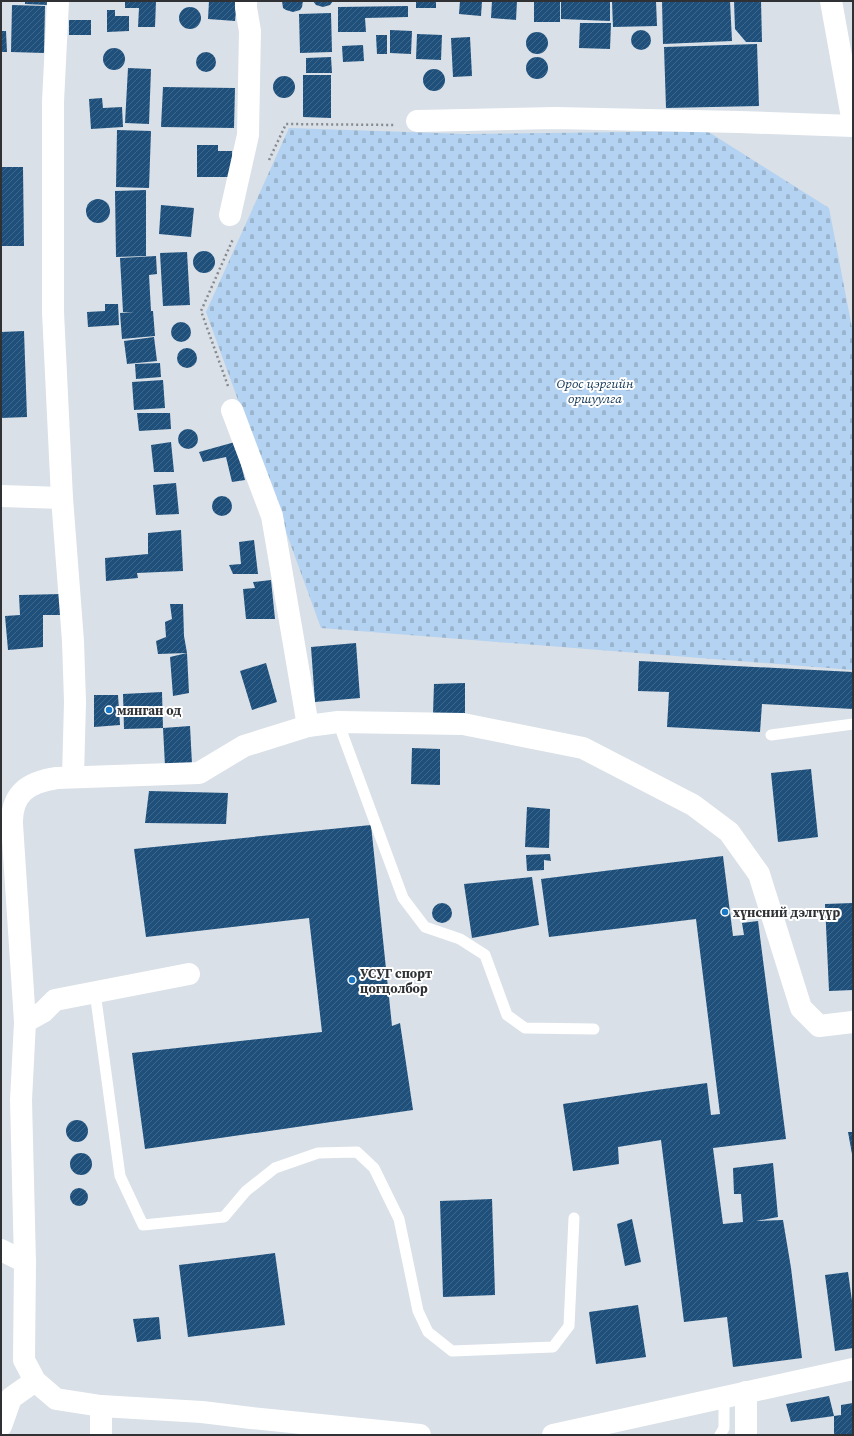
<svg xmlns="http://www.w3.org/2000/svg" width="854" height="1436" viewBox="0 0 854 1436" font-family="'Source Serif 4',serif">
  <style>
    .cemetery { fill: url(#cemetery-stones) }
    .building { fill: url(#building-hatch) }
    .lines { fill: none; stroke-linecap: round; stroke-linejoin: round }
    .path { stroke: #868a8f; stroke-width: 2.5; stroke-dasharray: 2 3; stroke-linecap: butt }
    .service { stroke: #fff; stroke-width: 11 }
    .minor { stroke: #fff; stroke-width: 22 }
    .primary { stroke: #fff; stroke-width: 22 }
    .poi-dot { fill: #1977c3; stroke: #fff; stroke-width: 1.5 }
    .labels { text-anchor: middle; stroke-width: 4; stroke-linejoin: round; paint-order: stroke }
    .park-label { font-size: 13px; font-style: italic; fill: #0c3152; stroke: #fff }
    .poi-label { font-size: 13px; font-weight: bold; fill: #2f3134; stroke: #fff; text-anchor: start }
  </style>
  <defs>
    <pattern id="cemetery-stones" width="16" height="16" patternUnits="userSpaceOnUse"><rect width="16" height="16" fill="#b4d2f1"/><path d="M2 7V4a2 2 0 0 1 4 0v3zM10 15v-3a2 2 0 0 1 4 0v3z" fill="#9bb5cf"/></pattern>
    <pattern id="building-hatch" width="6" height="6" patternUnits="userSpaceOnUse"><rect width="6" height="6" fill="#1f507c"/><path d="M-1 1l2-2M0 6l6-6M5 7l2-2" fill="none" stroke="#3f678a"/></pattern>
  </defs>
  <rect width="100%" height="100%" fill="#d9e0e7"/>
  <path class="cemetery" d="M289,128l177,6 241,-3 122,77 24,125v337l-532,-42 -115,-316z"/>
  <g class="building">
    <path d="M25,1h22v4l-22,-1z"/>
    <path d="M125,1h31l-1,26h-17l1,-19h-14z"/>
    <path d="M209,1h28l-2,20 -27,-2z"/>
    <path d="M282,1h21l-1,6 -2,3 -7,2 -7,-2 -3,-2z"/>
    <path d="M313,1h20l-3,4 -7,2 -7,-2z"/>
    <rect x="416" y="1" width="20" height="7"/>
    <path d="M460,1h22l-1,15 -22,-2z"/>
    <path d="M492,1h25l-1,19 -25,-2z"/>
    <rect x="534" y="1" width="26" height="21"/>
    <path d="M561,1h49v20l-49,-2z"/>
    <path d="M612,1h44l1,25 -44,1z"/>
    <path d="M662,1h68l2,40 -69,3z"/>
    <path d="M734,1h27l1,41h-16l-11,-13z"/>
    <path d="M12,5l33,1 -1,47 -33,-1z"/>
    <path d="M408,6v11l-43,1 1,14h-28v-25z"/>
    <circle cx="190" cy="18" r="11"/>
    <path d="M107,10h8v6h14v15l-22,1z"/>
    <path d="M331,13l1,39 -32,1 -1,-39z"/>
    <rect x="69" y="20" width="22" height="15"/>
    <path d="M580,23h31l-1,26 -31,-1z"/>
    <circle cx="641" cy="40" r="10"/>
    <path d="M390,30l22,1 -1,23 -21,-1z"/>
    <path d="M1,31h5l1,21h-6z"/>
    <circle cx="537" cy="43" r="11"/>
    <path d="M417,34l25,1 -1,25 -25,-1z"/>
    <path d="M376,35h11v19h-10z"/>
    <path d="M470,37l2,39 -19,1 -2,-39z"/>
    <path d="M757,44l2,62 -93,2 -2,-61z"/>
    <path d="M363,45l1,16 -21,1 -1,-16z"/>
    <circle cx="114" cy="59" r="11"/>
    <circle cx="206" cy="62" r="10"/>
    <path d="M331,57l1,16h-26v-15z"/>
    <circle cx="537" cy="68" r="11"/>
    <path d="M128,68l23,1 -2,55 -24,-1z"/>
    <circle cx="434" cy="80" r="11"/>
    <path d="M303,75h28v43l-28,-1z"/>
    <circle cx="284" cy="87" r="11"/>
    <path d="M163,87l72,1 -1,40 -73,-1z"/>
    <path d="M102,98l1,10 19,-1 1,20 -32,2 -2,-30z"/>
    <path d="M117,130l34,1 -2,57 -33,-1z"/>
    <path d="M197,145h21v6h14v26h-35z"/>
    <path d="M1,167h22l1,79h-23z"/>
    <path d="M146,190v66l-30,1 -1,-66z"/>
    <circle cx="98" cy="211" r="12"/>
    <path d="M161,205l33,3 -3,29 -32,-3z"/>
    <circle cx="204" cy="262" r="11"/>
    <path d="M187,252l3,53 -27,1 -3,-53z"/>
    <path d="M156,256l1,18 -8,1 2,36h2l2,25 -33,3 -2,-26 14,-1h-11l-3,-54z"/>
    <path d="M105,304h13l1,21 -31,2 -1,-15 18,-1z"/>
    <circle cx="181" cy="332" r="10"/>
    <path d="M24,331l3,86 -26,1v-86z"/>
    <path d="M154,337l3,24 -30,3 -3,-23z"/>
    <circle cx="187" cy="358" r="10"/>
    <path d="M160,363l1,14 -25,2 -1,-15z"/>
    <path d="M163,380l2,28 -31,2 -2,-28z"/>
    <path d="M137,413h33l1,16 -32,2z"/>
    <circle cx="188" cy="439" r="10"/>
    <path d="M171,442l3,30h-20l-3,-27z"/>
    <path d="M235,442l10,38 -13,2 -6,-25 -23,5 -4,-10z"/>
    <path d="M176,483l3,31 -23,1 -3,-30z"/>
    <circle cx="222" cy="506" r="10"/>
    <path d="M181,530l2,41 -46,2 1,5 -32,3 -1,-23 43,-4v-21z"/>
    <path d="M254,540l4,34h-25l-4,-9 12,-1 -2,-22z"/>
    <path d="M271,580l4,39h-29l-3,-30 12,-1 -2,-6z"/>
    <path d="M62,594l1,21h-20v32l-35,3 -3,-34 15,-1 -1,-20z"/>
    <path d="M170,604h13l1,32 3,17 2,40 -16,3 -3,-39 17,-4 -29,1 -2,-13 10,-4 -1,-15 7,-3z"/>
    <path d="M356,643l4,55 -45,4 -4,-55z"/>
    <path d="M639,661l214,11v37l-91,-5 -2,28 -93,-5 2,-35 -31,-1z"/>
    <path d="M266,663l11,39 -25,8 -12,-39z"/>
    <path d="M465,683v30l-32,1 1,-30z"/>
    <path d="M162,692l1,36 27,-2 2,38 -27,2 -2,-38 -39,1 -1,-35z"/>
    <path d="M94,695h24l2,30 -26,2z"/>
    <path d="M412,748l28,1v36l-29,-1z"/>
    <path d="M811,769l7,68 -40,5 -7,-69z"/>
    <path d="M149,791l79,2 -2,31 -81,-1z"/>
    <path d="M527,807l23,2 -1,39 -24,-1z"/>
    <path d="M371,825l21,201 8,-3 13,87 -268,39 -13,-96 190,-21 -13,-114 -163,19 -12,-88z"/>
    <path d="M550,854l1,7 -7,-1v10l-17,1 -1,-16z"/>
    <path d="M723,856l10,80 11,-1 -2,-12 16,-2 28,218 -73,9 10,76 20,-2 -2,-28h-7l-1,-26 40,-5 5,54 -22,4 27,-1 8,48 11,90 -69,9 -6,-50 -43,5 -23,-182 -43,7 1,17 -46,7 -10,-67 93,-14 51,-7 4,32 9,-1 -24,-195 -147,18 -8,-58z"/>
    <path d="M532,877l7,48 -67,13 -8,-54z"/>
    <path d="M853,903v87l-24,1 -4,-87z"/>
    <circle cx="442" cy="913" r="10"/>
    <circle cx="77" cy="1131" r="11"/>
    <path d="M848,1132h5v22h-1z"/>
    <circle cx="81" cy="1164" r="11"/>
    <circle cx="79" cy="1197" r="9"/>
    <path d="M492,1199l3,96 -52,2 -3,-96z"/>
    <path d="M632,1219l9,43 -16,4 -8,-42z"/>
    <path d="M275,1253l10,72 -97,12 -9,-72z"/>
    <path d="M848,1272l4,29h1v47l-18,3 -10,-76z"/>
    <path d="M638,1305l8,52 -50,7 -7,-52z"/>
    <path d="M159,1317l2,22 -24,3 -4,-23z"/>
    <path d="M829,1396l5,20 7,-1v-10l12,-2v32h-19v-19l-43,6 -5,-18z"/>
  </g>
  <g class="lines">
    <g class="path">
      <path d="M269,160l17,-36 109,1"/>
      <path d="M228,386l-27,-75 32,-72"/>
    </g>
    <g class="service">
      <path d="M338,722l65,176 22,29 35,12 25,16 22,60 18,13 69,1"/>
      <path d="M771,735l82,-11"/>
      <path d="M95,992l25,184 23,49 81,-8 22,-26 29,-23 43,-15 39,-1 17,16 25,51 19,92 10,21 24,19 101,-4 16,-21 5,-108"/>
      <path d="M720,1435l4,-7v-30"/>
    </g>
    <g class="minor">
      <path d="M58,1l-5,101v210l9,186 11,143 2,61 -2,75"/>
      <path d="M417,121l138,-3 184,4 114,4"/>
      <path d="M230,215l18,-80 2,-104 -4,-23v-7"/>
      <path d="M232,410l40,106 36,210"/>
      <path d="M1,496l61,2"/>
      <path d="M25,1022l-13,-198c-1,-31 17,-42 45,-46l142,-5 45,-27 64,-20 30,-4 125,2 120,24 110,57 36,27 30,42 42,134 18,18 34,-4"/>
      <path d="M1,1250l24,12 -1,98 11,21 21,18 45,7 101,6 49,6 169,17"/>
      <path d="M25,1262l-4,-162 4,-78 18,-10 12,-12 134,-26"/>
      <path d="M746,1392v43"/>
      <path d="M1,1426l10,-28 24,-17"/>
      <path d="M101,1435v-29"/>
      <path d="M553,1435l300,-66"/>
    </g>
    <path class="primary" d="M831,1l22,122"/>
  </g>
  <g class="poi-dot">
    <circle cx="109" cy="710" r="4"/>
    <circle cx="725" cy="912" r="4"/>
    <circle cx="352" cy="980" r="4"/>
  </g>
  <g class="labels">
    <g class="park-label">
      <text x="595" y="388">Орос цэргийн<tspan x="595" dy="15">оршуулга</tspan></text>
    </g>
    <g class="poi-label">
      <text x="117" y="715">мянган од</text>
      <text x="733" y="917">хүнсний дэлгүүр</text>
      <text x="360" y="978">УСУГ спорт<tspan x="360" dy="15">цогцолбор</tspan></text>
    </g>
  </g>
  <rect width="854" height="1436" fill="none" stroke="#2f3134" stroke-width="4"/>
</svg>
